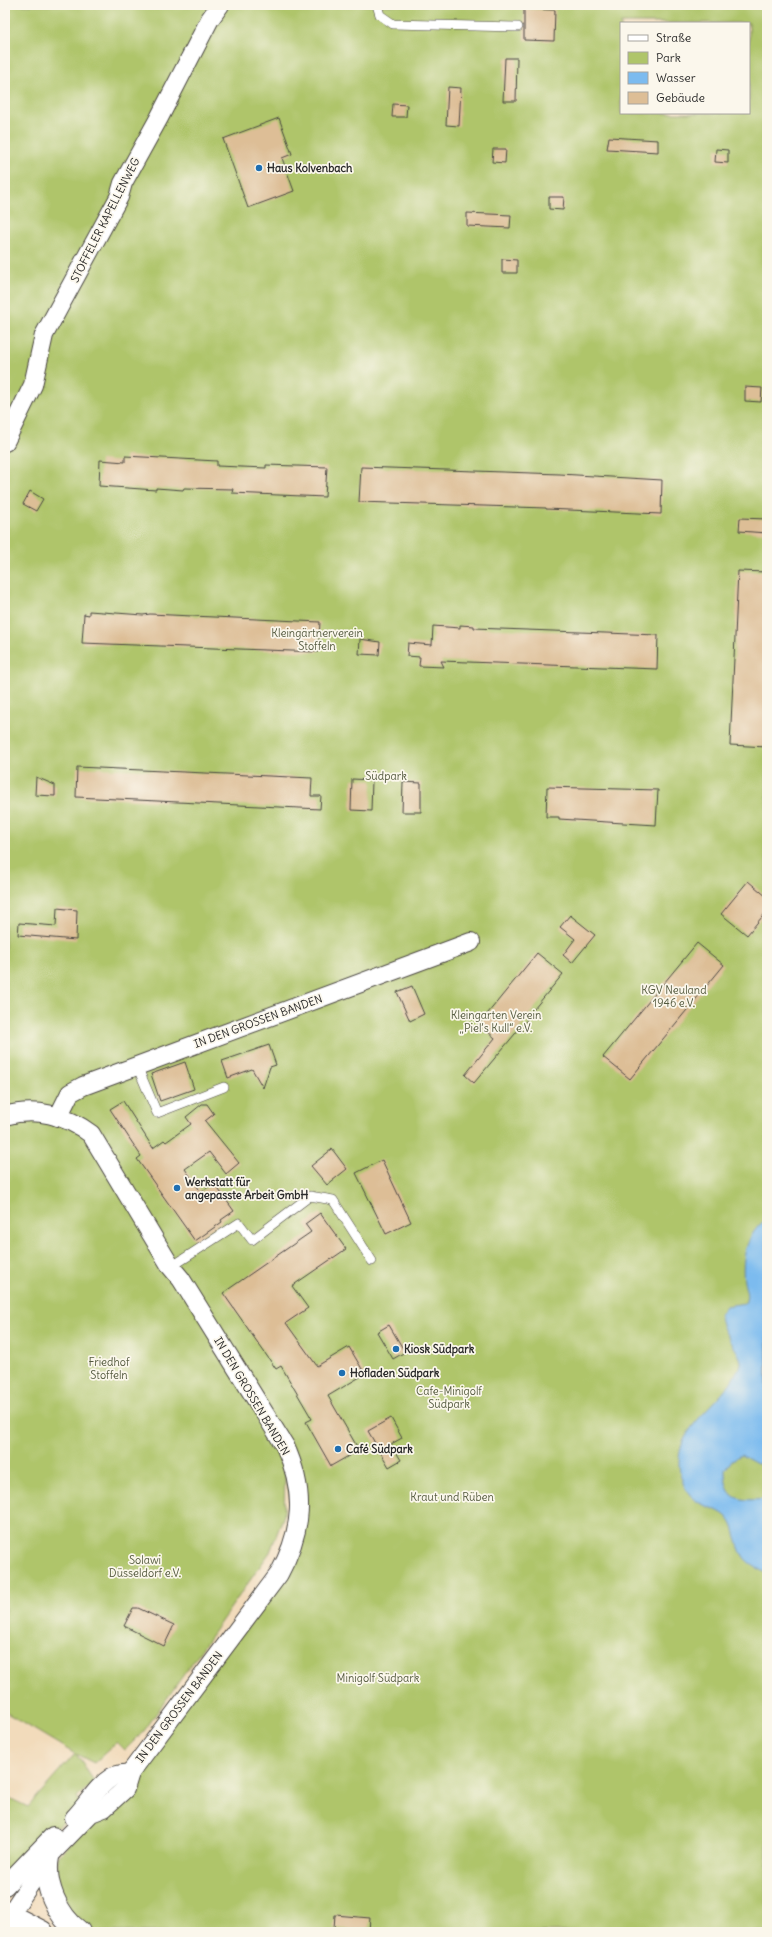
<svg xmlns="http://www.w3.org/2000/svg" width="772" height="1937" viewBox="0 0 772 1937" font-family="Delius,sans-serif">
  <style>
    .green { fill: #afc56a; stroke: #6d784a; fill-rule: evenodd }
    .water { fill: #7cbbef; stroke: #54738d }
    .building { fill: #ddbe96 }
    .lines { fill: none; stroke-linecap: round; stroke-linejoin: round }
    .lane-casing { stroke: #494541; stroke-width: 10 }
    .street-casing { stroke: #494541; stroke-width: 20 }
    .primary-casing { stroke: #494541; stroke-width: 24 }
    .lane { stroke: #fff; stroke-width: 9 }
    .street { stroke: #fff; stroke-width: 18 }
    .primary { stroke: #fff; stroke-width: 22 }
    .poi-dot { fill: #1f6fb2; stroke: #fbf7ec; stroke-width: 1.5 }
    .labels { text-anchor: middle; stroke-width: 3.5; stroke-linejoin: round; paint-order: stroke }
    .poi-label { font-size: 11px; font-weight: bold; fill: #2b2b2b; stroke: #fbf7ec; text-anchor: start }
    .street-label { font-size: 11px; fill: #2b2b2b; stroke: #fbf7ec }
    .park-label { font-size: 11px; fill: #53593e; stroke: #fbf7ec }
  </style>
  <rect width="100%" height="100%" fill="#fbf7ec"/>
  <filter id="ink" filterUnits="userSpaceOnUse"><feTurbulence type="fractalNoise" baseFrequency=".025" numOctaves="2"/><feDisplacementMap in="SourceGraphic" scale="8" xChannelSelector="R" yChannelSelector="G"/><feConvolveMatrix kernelMatrix="1 2 1 2 8 2 1 2 1" color-interpolation-filters="sRGB"/></filter>
  <filter id="wash" filterUnits="userSpaceOnUse"><feTurbulence type="fractalNoise" baseFrequency=".012" numOctaves="4" result="noise"/><feDisplacementMap in="SourceGraphic" scale="16" xChannelSelector="R" yChannelSelector="G"/><feGaussianBlur stdDeviation="0.9" result="paint"/><feColorMatrix in="noise" values="0 0 0 0 0 0 0 0 0 0 0 0 0 0 0 0 0 1.4 0 .05"/><feComposite in="paint" operator="in"/></filter>
  <g filter="url(#wash)">
    <rect width="100%" height="100%" fill="#f2dbbb"/>
    <path class="green" d="M5,5h762v1927h-679l-25,-28 5,-2 -5,-11 -7,2 2,-36 35,-39 5,4 39,-46 147,-224 8,-44 -7,-37 -1,44 -14,37 -126,179 -19,19 -8,-8 -23,21 -18,-9 18,27 -17,17 6,8 -45,38 -33,33v-81l23,11 47,-53 -70,-42zM621,23h128v90h-128z"/>
    <path class="water" d="M767,1219v244l-10,1 -16,-9 -9,5 -7,10c0,32 15,31 42,29v75c-8,-5 -19,-10 -24,-18 -8,-12 -6,-28 -16,-39 -10,-10 -26,-9 -36,-21 -8,-9 -11,-20 -12,-31 -2,-39 38,-57 55,-88 2,-4 6,-8 7,-13 2,-10 -22,-33 -21,-50l6,-8 19,-3c4,-8 0,-14 -1,-22 -3,-23 3,-49 23,-62z"/>
    <g id="blocks">
      <g class="building">
        <path d="M524,9l31,1 -1,31 -30,-1z"/>
        <path d="M505,58h12l-1,43h-13z"/>
        <path d="M448,87l13,1 -2,38 -13,-1z"/>
        <path d="M393,104l14,1 -1,12h-14z"/>
        <path d="M279,118l13,36 -10,4 12,33 -46,17 -25,-69z"/>
        <path d="M609,137l49,3v12l-51,-3z"/>
        <path d="M493,149h13l-1,14 -13,-1z"/>
        <path d="M716,149l12,1v13l-13,-1z"/>
        <path d="M549,197h15l-1,13 -14,-1z"/>
        <path d="M467,213l44,2 -1,13 -43,-2z"/>
        <path d="M502,259l15,1v13h-15z"/>
        <path d="M745,387l17,1 -1,14 -16,-1z"/>
        <path d="M125,456l92,5v5l49,2v-3l61,2 -2,30 -93,-4 1,-4 -49,-1 -1,2 -27,-2v2l-57,-4 1,-26 25,2z"/>
        <path d="M361,467l199,7 102,6 -1,34 -115,-5v-1l-187,-6z"/>
        <path d="M30,491l13,8 -7,12 -13,-7z"/>
        <path d="M740,518l27,1v14l-28,-2z"/>
        <path d="M738,571l29,1v175l-37,-2z"/>
        <path d="M89,611l54,4 7,-1 170,8 -2,30 -236,-9 2,-29 5,1z"/>
        <path d="M460,625l14,1v2l184,7 -1,34 -216,-8 3,6 -25,-1 1,-9 -13,-1 1,-13 24,2 1,-19 27,2z"/>
        <path d="M360,639l20,3 -1,13 -20,-1z"/>
        <path d="M77,767l235,11 -1,18h10l-1,13 -244,-12z"/>
        <path d="M36,777l19,8v11l-20,-1z"/>
        <path d="M352,779l20,1 -1,31 -20,-1z"/>
        <path d="M403,782l18,1v29h-19z"/>
        <path d="M547,787l111,3 -2,35 -97,-6v-2h-13z"/>
        <path d="M748,881l19,16v14l-20,24 -26,-21z"/>
        <path d="M57,908l20,2 -1,30 -58,-5 1,-12 37,3z"/>
        <path d="M570,915l25,20 -23,28 -9,-8 12,-16 -15,-12z"/>
        <path d="M697,943l27,22 -94,114 -27,-22z"/>
        <path d="M537,953l26,21 -34,41 1,1 -56,67 -9,-8 30,-37 -16,-14z"/>
        <path d="M412,986l12,28 -14,7 -13,-29z"/>
        <path d="M269,1045l7,20 -6,2 -7,21 -11,-19 -24,9 -6,-17z"/>
        <path d="M185,1062l9,27 -34,12 -9,-27z"/>
        <path d="M123,1101l30,47 11,-8 2,2 25,-18 -5,-7 16,-13h5l7,10 -9,7 34,42 -13,11 -17,-22 -24,17 16,23 13,-9 20,28 -13,9 1,2 -27,19 -58,-82 4,-3 -31,-47z"/>
        <path d="M332,1149l15,20 -20,16 -16,-19z"/>
        <path d="M382,1160l29,62 -25,12 -30,-61z"/>
        <path d="M320,1213l26,36 -54,37 16,22 -22,15 31,43 32,-19 16,27 -37,22 31,54 -28,16 -25,-44 6,-3 -31,-53 -5,3 -53,-76 88,-61 -6,-8z"/>
        <path d="M389,1325l16,27 -12,7 -16,-27z"/>
        <path d="M391,1418l11,20 -11,6 10,16 -12,7 -21,-36z"/>
        <path d="M133,1608h5l36,17 -10,21 -40,-20z"/>
        <path d="M335,1915l35,3 -1,13 -35,-3z"/>
      </g>
    </g>
  </g>
  <g filter="url(#ink)">
    <use href="#blocks" fill-opacity="0" stroke="#494541" stroke-width="1"/>
    <g class="lines">
      <g class="lane-casing">
        <g id="lane">
          <path d="M377,5l3,10 13,9 125,3"/>
          <path d="M137,1066l20,47 67,-26"/>
          <path d="M171,1267l68,-44 13,17 58,-44 23,4 39,61"/>
        </g>
      </g>
      <g class="street-casing">
        <g id="street">
          <path d="M5,442l28,-57 11,-50 75,-138 4,-14 36,-65 51,-99 10,-14"/>
          <path d="M5,1116c30,-9 61,-1 86,18l80,133 10,12 104,167c21,46 18,84 -6,128l-149,199 -5,16 -21,19 -13,5 -43,44 -39,59"/>
          <path d="M58,1117l12,-24 13,-7 388,-144"/>
          <path d="M74,1818c13,-13 22,-31 38,-41 5,-3 13,-3 18,-4"/>
          <path d="M5,1886l48,-50"/>
        </g>
      </g>
      <g class="primary-casing">
        <g id="primary">
          <path d="M48,1857c-5,26 9,59 31,75"/>
          <path d="M5,1913l37,19"/>
        </g>
      </g>
      <use href="#lane" class="lane"/>
      <use href="#street" class="street"/>
      <use href="#primary" class="primary"/>
    </g>
  </g>
  <g class="poi-dot">
    <circle cx="259" cy="168" r="4"/>
    <circle cx="177" cy="1188" r="4"/>
    <circle cx="396" cy="1349" r="4"/>
    <circle cx="342" cy="1373" r="4"/>
    <circle cx="338" cy="1449" r="4"/>
  </g>
  <g class="labels">
    <g class="poi-label">
      <text x="267" y="172">Haus Kolvenbach</text>
      <text x="185" y="1186">Werkstatt für<tspan x="185" dy="13">angepasste Arbeit GmbH</tspan></text>
      <text x="404" y="1353">Kiosk Südpark</text>
      <text x="350" y="1377">Hofladen Südpark</text>
      <text x="346" y="1453">Café Südpark</text>
    </g>
    <g class="street-label">
      <text transform="translate(105 220) rotate(-63)" y="4">STOFFELER KAPELLENWEG</text>
      <text transform="translate(258 1021) rotate(-20)" y="4">IN DEN GROSSEN BANDEN</text>
      <text transform="translate(252 1396) rotate(59)" y="4">IN DEN GROSSEN BANDEN</text>
      <text transform="translate(179 1707) rotate(-53)" y="4">IN DEN GROSSEN BANDEN</text>
    </g>
    <g class="park-label">
      <text x="317" y="637">Kleingärtnerverein<tspan x="317" dy="13">Stoffeln</tspan></text>
      <text x="386" y="780">Südpark</text>
      <text x="674" y="994">KGV Neuland<tspan x="674" dy="13">1946 e.V.</tspan></text>
      <text x="496" y="1019">Kleingarten Verein<tspan x="496" dy="13">„Piel’s Kull“ e.V.</tspan></text>
      <text x="109" y="1366">Friedhof<tspan x="109" dy="13">Stoffeln</tspan></text>
      <text x="449" y="1395">Cafe-Minigolf<tspan x="449" dy="13">Südpark</tspan></text>
      <text x="452" y="1501">Kraut und Rüben</text>
      <text x="145" y="1564">Solawi<tspan x="145" dy="13">Düsseldorf e.V.</tspan></text>
      <text x="378" y="1682">Minigolf Südpark</text>
    </g>
  </g>
  <rect width="772" height="1937" fill="none" stroke="#fbf7ec" stroke-width="20"/>
  <rect x="620" y="22" width="130" height="92" fill="#fbf7ec" stroke="#a8a59f"/>
  <rect x="628" y="35" width="20" height="6" fill="#ffffff" stroke="#a8a59f"/>
  <text x="656" y="42" font-size="12" fill="#2b2b2b">Straße</text>
  <rect x="628" y="52" width="20" height="12" fill="#afc56a" stroke="#a8a59f"/>
  <text x="656" y="62" font-size="12" fill="#2b2b2b">Park</text>
  <rect x="628" y="72" width="20" height="12" fill="#7cbbef" stroke="#a8a59f"/>
  <text x="656" y="82" font-size="12" fill="#2b2b2b">Wasser</text>
  <rect x="628" y="92" width="20" height="12" fill="#ddbe96" stroke="#a8a59f"/>
  <text x="656" y="102" font-size="12" fill="#2b2b2b">Gebäude</text>
</svg>
